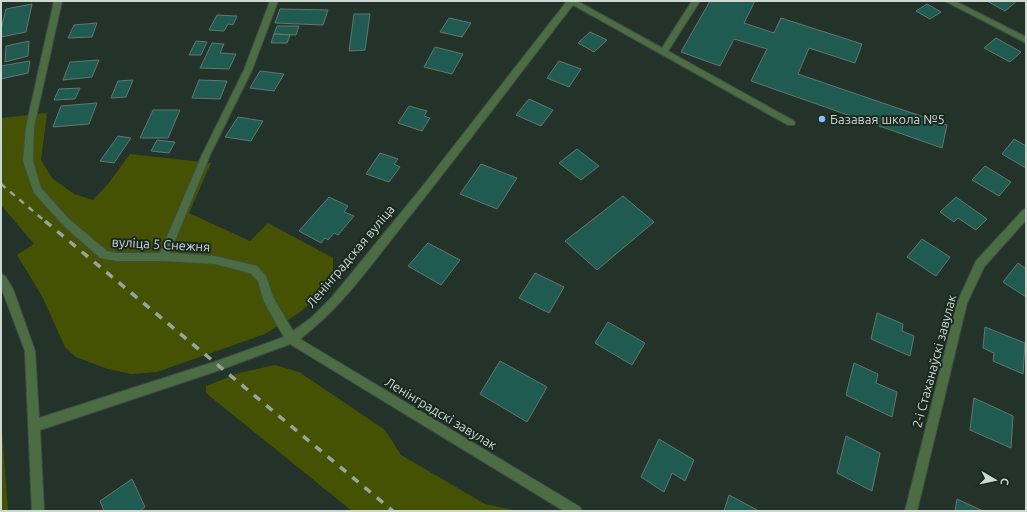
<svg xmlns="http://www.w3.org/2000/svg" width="1027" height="512" viewBox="0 0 1027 512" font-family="Ubuntu,sans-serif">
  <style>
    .green { fill: #465203 }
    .building { fill: #205b51; stroke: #617772 }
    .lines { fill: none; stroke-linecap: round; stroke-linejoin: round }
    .minor-casing { stroke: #3f4e45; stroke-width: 2 }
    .minor { fill: #4c6d43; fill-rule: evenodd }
    .rail-far1 { stroke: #98a49d; stroke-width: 2.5; stroke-dasharray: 6 6; stroke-linecap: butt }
    .rail { stroke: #98a49d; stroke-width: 3.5; stroke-dasharray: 8 8; stroke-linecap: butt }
    .poi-dot { fill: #8fb8fd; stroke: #192920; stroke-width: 1.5 }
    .labels { text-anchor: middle; stroke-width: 4; stroke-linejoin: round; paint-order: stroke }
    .poi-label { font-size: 13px; fill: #cfd9d3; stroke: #192920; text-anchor: start }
    .street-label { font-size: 13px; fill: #cfd9d3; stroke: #192920 }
  </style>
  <rect width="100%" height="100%" fill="#23332a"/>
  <g class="green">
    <path d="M47,113l-6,47 11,18 22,16 19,6 15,-16 22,-30 81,9 -22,50 61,28 18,-18 65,35v25l-34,30 -34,21 -108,38 -26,2 -23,-5 -32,-12 -11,-10 -23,-51 -25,-41 17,-11 -33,-39v-87z"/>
    <path d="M275,365l24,7 86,58 16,25 84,49 33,7h-166l-146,-118v-7l33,-13z"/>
    <path d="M1,418l7,93h-7z"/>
  </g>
  <g class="building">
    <path d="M710,1h45l-11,22 30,10 7,-15 81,26 -7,19 -46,-15 -11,26 149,51 -5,23 -191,-67 16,-32 -33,-10 -14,27 -39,-14z"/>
    <path d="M987,1h30l-12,10z"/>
    <path d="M32,4l-6,28 -25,5v-8l5,-20z"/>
    <path d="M927,4l14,8 -11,7 -14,-8z"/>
    <path d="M280,9l48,1 -5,15 -48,-2z"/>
    <path d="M354,14h16l-5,36 -16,1z"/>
    <path d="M217,15l20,1 -4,9 -5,-1 -4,7 -15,-1z"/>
    <path d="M449,18l22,5 -9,14 -22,-5z"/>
    <path d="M97,23l-5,14 -24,1 6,-13z"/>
    <path d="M277,26h22l-3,9 -22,-1z"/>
    <path d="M590,32l17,8 -13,12 -16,-9z"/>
    <path d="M274,34l16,1 -3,8h-16z"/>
    <path d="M996,38l25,14 -11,10 -26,-14z"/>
    <path d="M29,41l-1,15 -23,6 1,-16z"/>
    <path d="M196,41l11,1 -6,13h-12z"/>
    <path d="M212,43l12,1 -4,9 16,1 -7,15 -29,-1z"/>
    <path d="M435,47l28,7 -11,20 -28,-7z"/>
    <path d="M99,60l-7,17 -29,3 7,-18z"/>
    <path d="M30,61l-2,12 -27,6v-13z"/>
    <path d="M559,61l22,8 -12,18 -22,-9z"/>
    <path d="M260,71l24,3 -10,17 -24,-3z"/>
    <path d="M133,80l-7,17 -15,1 7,-17z"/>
    <path d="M199,80l28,1 -7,18 -28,-1z"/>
    <path d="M80,88l-5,11 -21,1 5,-11z"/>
    <path d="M529,99l24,11 -12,16 -25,-11z"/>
    <path d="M97,103l-8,21 -36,3 8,-21z"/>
    <path d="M409,106l18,5 -3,5 6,2 -8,13 -24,-8z"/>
    <path d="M153,110h27l-12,28h-28z"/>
    <path d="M238,117l25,4 -12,20 -26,-4z"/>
    <path d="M118,136l13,2 -17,25 -14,-2z"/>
    <path d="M1014,139l12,7v22l-24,-14z"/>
    <path d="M157,140l18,2 -6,11 -18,-2z"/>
    <path d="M577,149l22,17 -18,14 -22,-17z"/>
    <path d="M380,153l18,6 -4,5 6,3 -11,15 -23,-8z"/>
    <path d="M481,164l36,14 -20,31 -37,-15z"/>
    <path d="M985,166l26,16 -12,14 -27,-16z"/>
    <path d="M623,196l31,26 -57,48 -32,-29z"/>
    <path d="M329,197l19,9 -4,6 10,4 -16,19 -4,-2 -6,7 -3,-2 -4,5 -22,-12z"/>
    <path d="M956,197l31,22 -11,11 -18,-12 -4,4 -14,-10z"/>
    <path d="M922,239l28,18 -14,19 -29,-19z"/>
    <path d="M428,243l32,17 -19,25 -33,-19z"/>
    <path d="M1018,263l8,6v28l-23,-15z"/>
    <path d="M535,273l29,14 -15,26 -30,-15z"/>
    <path d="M877,313l26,11 -1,7 12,5 -4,20 -39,-17z"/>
    <path d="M608,322l37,21 -13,22 -37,-22z"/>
    <path d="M985,327l40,16 -2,31 -30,-13 1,-8 -11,-5z"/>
    <path d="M500,361l47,26 -20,35 -47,-28z"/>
    <path d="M854,363l24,11 -2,9 21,9 -5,25 -46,-22z"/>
    <path d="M974,398l39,18 -2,32 -41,-18z"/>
    <path d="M846,436l34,17 -8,38 -35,-18z"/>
    <path d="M659,439l35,21 -9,21 -13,-8 -8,19 -23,-15z"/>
    <path d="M132,479l13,28 -5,4h-36l-4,-10z"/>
    <path d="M729,495l30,16h-35z"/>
    <path d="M957,499l26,12h-28z"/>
  </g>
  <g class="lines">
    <g class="minor-casing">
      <g id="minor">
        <path d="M54,1h8l-28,126 -1,34 8,27 28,31 38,32 9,2h44l42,-98 42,-85 26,-69h8l-26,69 -42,85 -40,98 45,3 42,10 9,10 7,21 20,34 18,-13 21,-21 86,-105 149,-191h10l85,47 30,-47h8l-32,50 126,70 1,2 -1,2h-6l-215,-120c-57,74 -113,148 -171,221 -32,40 -61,82 -102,113l280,168 2,4h-18l-274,-167 -73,27 -177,59 4,81h-12l-7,-160 -24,-64v-13l4,2 8,13 22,62 4,67 178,-57 67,-24 -20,-35 -6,-21 -8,-8 -35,-9 -52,-3h-47l-16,-3 -37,-33 -29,-32 -11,-32 3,-34z"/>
        <path d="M945,1h10l71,36v6z"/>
        <path d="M1026,209v11l-42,47 -17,36 -50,208h-12l52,-208 19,-42 47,-51z"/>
      </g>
    </g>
    <use href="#minor" class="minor"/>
    <path class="rail-far1" d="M1,184l45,38"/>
    <path class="rail" d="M45,221l348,290"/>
  </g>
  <circle class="poi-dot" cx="822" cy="119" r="4"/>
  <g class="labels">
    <g class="poi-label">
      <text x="830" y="124">Базавая школа №5</text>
    </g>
    <g class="street-label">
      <text transform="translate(161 244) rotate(3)" y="5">вуліца 5 Снежня</text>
      <text transform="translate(350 256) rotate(-50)" y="5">Ленінградская вуліца</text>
      <text transform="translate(934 361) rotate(-75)" y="5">2-і Стаханаўскі завулак</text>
      <text transform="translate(441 413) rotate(31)" y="5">Ленінградскі завулак</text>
    </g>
  </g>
  <rect width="1027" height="512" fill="none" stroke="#cfd9d3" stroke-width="4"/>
  <g transform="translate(995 480) rotate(99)" stroke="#192920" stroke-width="3" paint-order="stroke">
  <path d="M0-3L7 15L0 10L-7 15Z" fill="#cfd9d3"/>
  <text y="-6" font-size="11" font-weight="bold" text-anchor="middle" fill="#cfd9d3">С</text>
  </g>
</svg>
